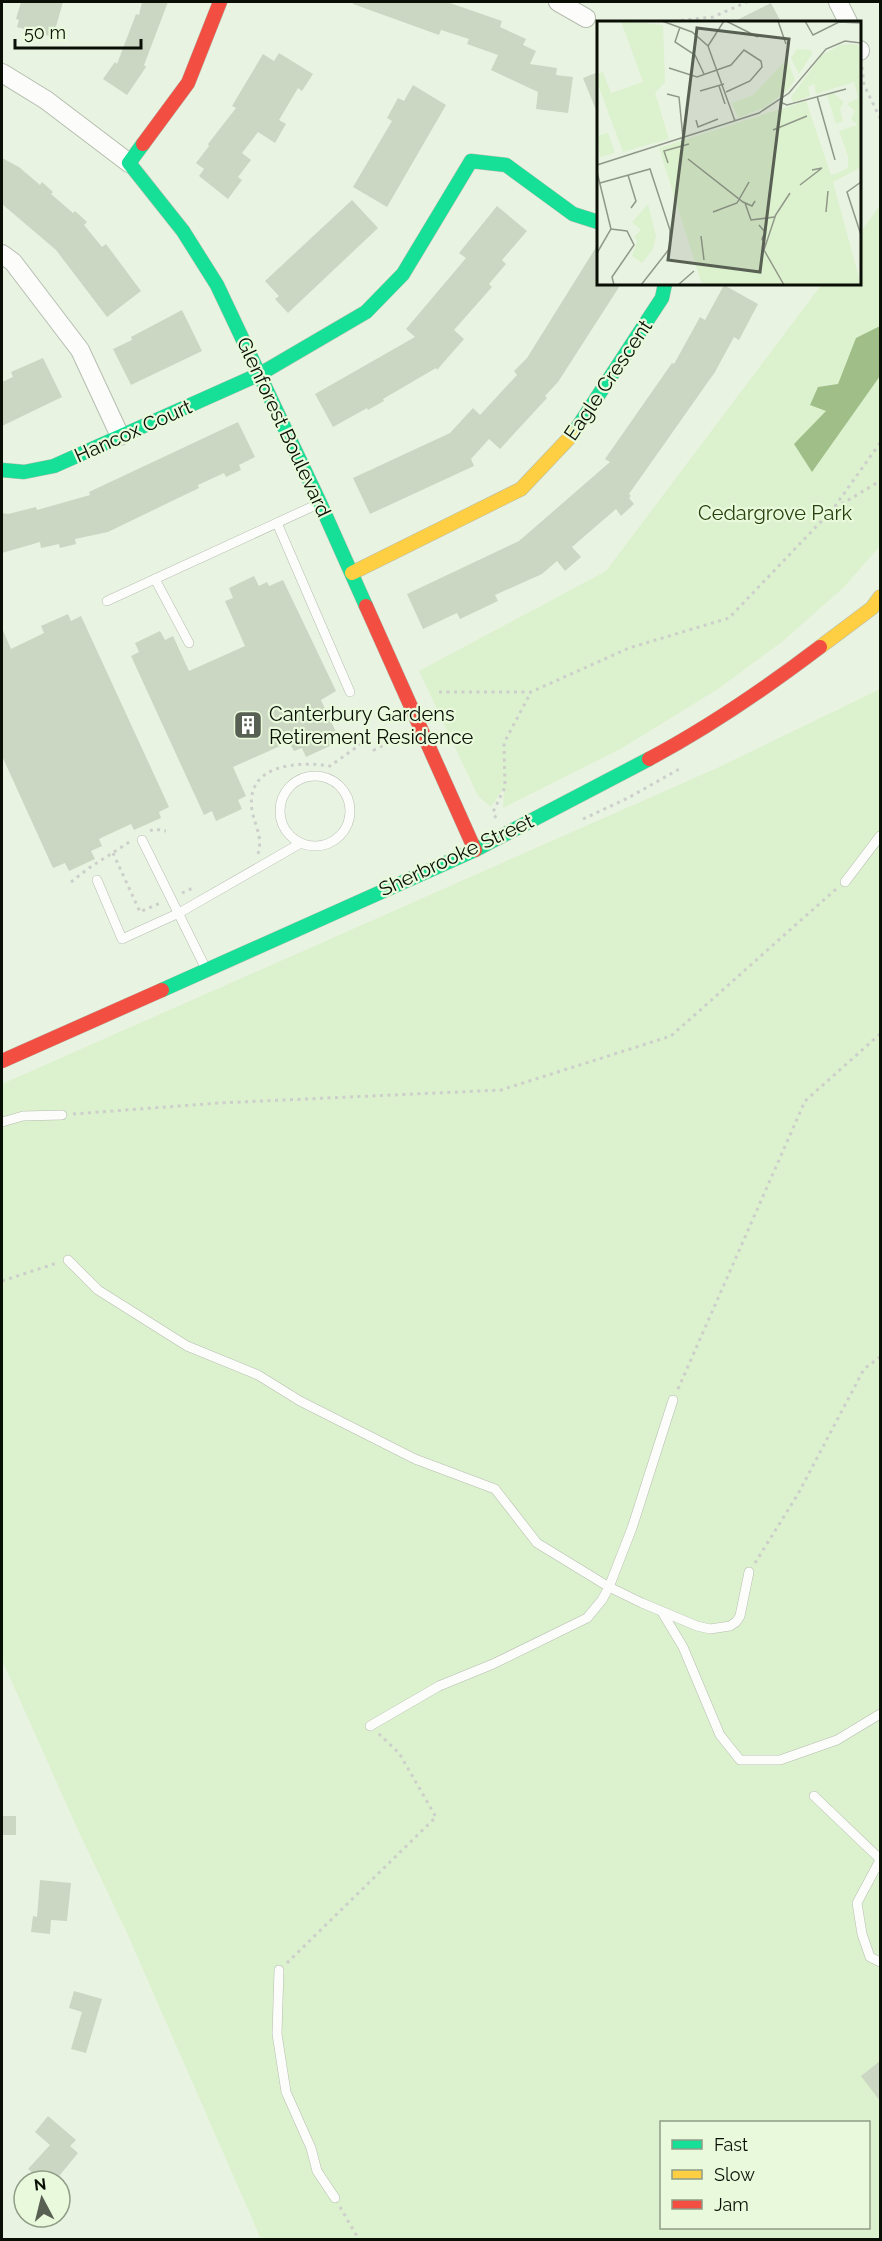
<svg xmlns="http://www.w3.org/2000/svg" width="882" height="2241" viewBox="0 0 882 2241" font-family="Raleway,sans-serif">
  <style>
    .green { fill: #dcf1cd; fill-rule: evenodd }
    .water { fill: #a0be88 }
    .building { fill: #cbd7c2 }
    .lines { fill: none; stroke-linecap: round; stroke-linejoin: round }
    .lane-casing { stroke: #b5bdaf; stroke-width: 10 }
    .street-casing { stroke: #b5bdaf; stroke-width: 20 }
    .fast-casing { stroke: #b5bdaf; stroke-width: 15 }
    .slow-casing { stroke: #b5bdaf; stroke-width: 15 }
    .jam-casing { stroke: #b5bdaf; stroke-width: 15 }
    .path { stroke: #cdcfcb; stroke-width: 3; stroke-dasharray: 3 4.5; stroke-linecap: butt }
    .lane { stroke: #fcfdfb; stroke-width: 9 }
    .street { stroke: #fcfdfb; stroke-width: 18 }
    .fast { stroke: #16e098; stroke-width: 14 }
    .slow { stroke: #ffcf43; stroke-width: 14 }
    .jam { stroke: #f24e42; stroke-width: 14 }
    .labels { text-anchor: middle; stroke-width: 4.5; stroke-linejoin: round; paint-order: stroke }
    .street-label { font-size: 20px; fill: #0a0f06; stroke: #e8fadb }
    .park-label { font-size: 20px; fill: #28400d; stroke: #e8fadb }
    .poi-label { font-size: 20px; fill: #0a0f06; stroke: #e8fadb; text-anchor: start }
    .inset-road { fill: none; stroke: #90988a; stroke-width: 1.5 }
    .view { fill: #585f53; fill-opacity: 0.15; stroke: #585f53; stroke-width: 3 }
    .inset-edge { fill: none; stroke: #0a0f06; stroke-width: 3 }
  </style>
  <rect width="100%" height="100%" fill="#e9f3e2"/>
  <g class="green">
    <path d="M880,205v341l-36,41 -61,54 -65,48 -96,59 -119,60 1,-20 -13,19 -13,-11 -59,-125 187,-100 216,-287h38v-51z"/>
    <path d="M880,689v1550h-619l-134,-306 -49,-103 -76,-170v-576l715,-316zM662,2122h206v106h-206z"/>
  </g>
  <path class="water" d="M880,326v50l-68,96 -18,-28 32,-33 -16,-6 8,-18 20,-3 18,-46z"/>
  <g class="building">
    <path d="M21,2h42l-10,35 -36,-10 2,-7 -3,-1z"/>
    <path d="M142,2h26l-24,63 2,2 -19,28 -24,-16 12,-17 2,2 19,-50 3,1z"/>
    <path d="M353,2h94l55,19 -2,6 26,12 -3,6 13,6 -6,13 27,4 -1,7 17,2 -5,36 -32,-4 2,-17 -47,-22 7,-15 -31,-11 2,-5 -28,-9 -2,5 -86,-31z"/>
    <path d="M771,3l10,19h-48z"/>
    <path d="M279,53l34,21 -11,17 -4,-3 -19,32 7,4 -11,19 -17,-11 -16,21 9,7 -13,17 4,3 -14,19 -29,-23 5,-7 -8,-6 13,-17 -1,-2 28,-36 -4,-2 31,-52 11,7z"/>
    <path d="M598,72v43l-15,-37z"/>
    <path d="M413,85l33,20 -59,102 -34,-20 39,-66 -5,-3 11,-20 6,3z"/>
    <path d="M2,158l17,9 21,18 2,-3 11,10 -2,2 22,19 2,-2 12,11 -3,3 18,22 4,-3 35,47 -34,26 -51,-67 -54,-46z"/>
    <path d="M352,200l26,28 -90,85 -13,-14 4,-3 -14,-15z"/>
    <path d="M497,206l30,25 -25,29 4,4 -17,20 3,3 -38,43 10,9 -27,31 -1,-2 -53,31 1,2 -16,9 -1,-2 -34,19 -18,-33 100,-57 -9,-8 60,-71 -7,-5z"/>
    <path d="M598,244v40h23l-63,98 -13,14 2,2 -47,51 -11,-10 -18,20 3,7 -104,48 -17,-36 97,-45 23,-25 7,7 37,-40 -3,-4 13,-13z"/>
    <path d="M724,285l34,19 -19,36 -5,-3 -19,35 -86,122 2,2 -2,2 5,6 -13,12 -5,-7 -44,38 9,10 -16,14 -8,-10 -15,13 -47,21 3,6 -38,18 -3,-6 -34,16 -16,-35 112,-53 91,-79 -5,-3 67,-96 2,1 26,-47 5,3z"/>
    <path d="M182,310l20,41 -71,34 -18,-36 19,-9 -1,-3z"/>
    <path d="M43,358l19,39 -60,29v-44l11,-5 -2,-5z"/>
    <path d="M238,422l17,35 -16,8 2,5 -15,7 -2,-4 -26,12 1,3 -91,44 -33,7 1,5 -16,4 -1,-4 -18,4 -1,-6 -38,11v-40l6,1 28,-7 1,3 53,-15 -1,-3z"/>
    <path d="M254,576l5,10 8,-4 2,4 14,-6 53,111 -15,9 15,32 -8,4 4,9 -26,12 -4,-9 -8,3 -5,-9 -56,25 13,29 -8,4 4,9 -26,12 -4,-10 -8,4 -73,-159 8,-4 -4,-9 25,-12 5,9 8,-4 16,35 56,-25 -20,-45 8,-3 -4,-10z"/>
    <path d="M68,614l3,7 10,-5 88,191 -10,5 2,6 -27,12 -3,-6 -32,15 3,7 -11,5 4,8 -26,12 -4,-8 -12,5 -51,-112v-128l9,21 33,-16 -3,-7z"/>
    <rect x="2" y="1816" width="14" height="19"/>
    <path d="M40,1880l31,3 -4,38 -16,-1 -1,14 -19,-2 2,-16 4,1z"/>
    <path d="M74,1991l28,8 -16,54 -15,-4 11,-37 -13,-4z"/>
    <path d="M880,2061v40l-19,-25z"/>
    <path d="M48,2116l28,24 -6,6 8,7 -23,28h-13l-14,-12 22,-24 -15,-13z"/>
  </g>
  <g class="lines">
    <g class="lane-casing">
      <g id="lane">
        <path d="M277,523l73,169"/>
        <path d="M155,579l34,64"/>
        <path d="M107,601l211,-97"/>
        <circle cx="315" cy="811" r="35"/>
        <path d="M142,840l63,127"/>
        <path d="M97,880l25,59 57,-26 122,-70"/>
        <path d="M845,882l35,-46"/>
        <path d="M2,1122l21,-6 39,-1"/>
        <path d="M68,1260l30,30 89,56 71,29 42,26 115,58 80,30 42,54 72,44 33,16 55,23 13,3 20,-3 6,-4 4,-6 9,-44"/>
        <path d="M662,1612l21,35 37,88 20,25h40l57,-20 43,-26"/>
        <path d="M370,1726l69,-40 54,-22 94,-46 15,-18 7,-13 23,-59 41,-128"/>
        <path d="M814,1796l66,63"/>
        <path d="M880,1860l-23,43 5,31 8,23 10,5"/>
        <path d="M279,1970l-2,64 9,58 25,56 6,23 18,27"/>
      </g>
    </g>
    <g class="street-casing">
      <g id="street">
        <path d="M558,2l28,16"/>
        <path d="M838,2l10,20"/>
        <path d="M860,50v1"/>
        <path d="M2,73l44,27 83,63"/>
        <path d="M2,254l11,8 67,88 40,86"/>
      </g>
    </g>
    <g class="fast-casing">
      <g id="fast">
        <path d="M143,144l-14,19 54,68 34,54 103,218 46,103"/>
        <path d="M573,434l89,-136 3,-14"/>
        <path d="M2,470l22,2 30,-6 206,-92 106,-62 37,-38 68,-113 35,4 67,49 25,8"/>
        <path d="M162,990l313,-140 174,-91"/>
      </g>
    </g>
    <g class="slow-casing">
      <g id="slow">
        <path d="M352,573l169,-84 52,-55"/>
        <path d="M820,647l52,-39 8,-11"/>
      </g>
    </g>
    <g class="jam-casing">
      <g id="jam">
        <path d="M143,144l45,-61 32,-81"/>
        <path d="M366,606l109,244"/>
        <path d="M649,759c60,-32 117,-71 171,-112"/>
        <path d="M2,1061l160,-71"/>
      </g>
    </g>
    <g class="path">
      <path d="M666,22l47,-5 34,-15"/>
      <path d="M862,67l2,18 16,33"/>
      <path d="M835,508l45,-27"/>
      <path d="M439,692h92l98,-44 100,-30 104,-109 47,-66"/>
      <path d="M496,818l-3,-6 12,-25 -1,-44 27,-51"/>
      <path d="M583,819l45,-21 53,-30"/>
      <path d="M150,831l4,-2 12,2"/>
      <path d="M113,853l27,59 20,-9"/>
      <path d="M258,854c5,-18 -3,-27 -6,-44 -7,-46 46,-49 78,-44l38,-27 6,11 23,-12"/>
      <path d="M71,882l18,-14 42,-27"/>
      <path d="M182,893l13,-6"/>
      <path d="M73,1114l146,-11 282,-13 170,-54 165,-147"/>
      <path d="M2,1281l55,-18"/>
      <path d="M678,1389l127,-288 75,-67"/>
      <path d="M755,1563l43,-69 66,-125 16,-12"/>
      <path d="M287,1963l149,-146 -37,-64 -21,-20"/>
      <path d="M340,2207l19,33"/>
    </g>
    <use href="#lane" class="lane"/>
    <use href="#street" class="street"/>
    <use href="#fast" class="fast"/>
    <use href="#slow" class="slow"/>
    <use href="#jam" class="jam"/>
  </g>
  <defs>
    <g id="building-square" transform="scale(1.5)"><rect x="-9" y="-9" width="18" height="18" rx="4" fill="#585f53" stroke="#e8fadb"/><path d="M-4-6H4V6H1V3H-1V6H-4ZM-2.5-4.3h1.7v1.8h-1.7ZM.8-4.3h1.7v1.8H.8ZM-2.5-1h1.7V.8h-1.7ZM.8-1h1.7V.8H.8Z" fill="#fff"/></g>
  </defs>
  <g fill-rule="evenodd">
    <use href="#building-square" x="248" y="725"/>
  </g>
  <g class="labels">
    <g class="street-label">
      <text transform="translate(608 380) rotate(-56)" y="7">Eagle Crescent</text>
      <text transform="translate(284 427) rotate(65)" y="7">Glenforest Boulevard</text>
      <text transform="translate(133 431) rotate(-24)" y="7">Hancox Court</text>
      <text transform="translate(456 855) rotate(-25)" y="7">Sherbrooke Street</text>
    </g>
    <g class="park-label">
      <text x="775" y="520">Cedargrove Park</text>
    </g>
    <g class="poi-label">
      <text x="269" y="721">Canterbury Gardens<tspan x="269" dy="23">Retirement Residence</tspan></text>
    </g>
  </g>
  <g transform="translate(597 21)">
    <rect width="264" height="264" fill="#e9f3e2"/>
    <path d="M24,0l42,4 2,57 -10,11 14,46 -46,13 -26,-70v-8l6,-2 8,21 32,-11zM256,23l8,2v121l-28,15 28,103h-159l-43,-137 147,-47 25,74 9,-3 8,-4v-12l-9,-25 18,-6 -6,-6 4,-8 -8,-7 11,-6 -4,-16 -38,12 -2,-10 -6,3 2,9 -17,6 -2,-5 31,-42 18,-10zM200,28l14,1 1,4 -13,20 -8,-16zM190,38l8,21 -8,11 -24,17 -25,10 -6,-15 21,-8zM236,72l11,9 -4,7 3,12 -7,3 -9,-29zM11,112l7,20 -15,4 -3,-21zM51,183l8,32 -3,13 -11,14 -10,-7 5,-14 -3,-6 7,-6 -9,-8z" fill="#dcf1cd"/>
    <path class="inset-road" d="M65,0l30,11 16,14 27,75M129,0l32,16M181,0l8,23M208,0l8,14 26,-13 22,1M83,6l-5,15 20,13 9,19M111,25l16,-25M72,47l28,9 34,-12 13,-15 17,11 1,6 -12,14 -24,11M122,65l6,18M103,70l24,-7M70,73l12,3 4,41M220,75l18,64M183,81l7,3 59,-16M99,99l2,7 20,-8M176,109l34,-14M91,138l55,43 9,4 3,-5M71,142l-4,-12 25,-7M0,144l162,-52 30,-20 37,-44 19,-8 16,2M0,151l14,57 -14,24M31,154l8,26 -5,7M264,161l-14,10 14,43M3,162l50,-14 20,61v18l-29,37M203,164l22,-17 -10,2M148,182l6,17 24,-3 -11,33 20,35M116,191l24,-9 12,-21M229,191l2,-21M178,195l15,-23M162,204l6,7 -3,7 3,5M14,208l16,2 7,14 -22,32 2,8M104,215l3,24M81,264l16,-14"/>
    <path class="view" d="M100,7l92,11 -29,233 -92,-12z"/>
    <rect width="264" height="264" class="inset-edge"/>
  </g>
  <rect width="882" height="2241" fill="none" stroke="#0a0f06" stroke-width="6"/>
  <rect x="660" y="2121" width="210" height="108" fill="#e8fadb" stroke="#8f9c86" stroke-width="1.5"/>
  <rect x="672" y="2140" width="30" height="9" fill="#16e098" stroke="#8f9c86" stroke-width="1.5"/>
  <text x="714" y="2151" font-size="18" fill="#0a0f06">Fast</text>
  <rect x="672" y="2170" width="30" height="9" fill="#ffcf43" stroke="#8f9c86" stroke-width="1.5"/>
  <text x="714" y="2181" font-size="18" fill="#0a0f06">Slow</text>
  <rect x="672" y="2200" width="30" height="9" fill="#f24e42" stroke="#8f9c86" stroke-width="1.5"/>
  <text x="714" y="2211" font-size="18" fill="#0a0f06">Jam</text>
  <g transform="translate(42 2199) rotate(353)"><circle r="28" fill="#e8fadb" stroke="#8f9c86" stroke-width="1.5"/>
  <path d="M0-4.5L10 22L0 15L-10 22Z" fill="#585f53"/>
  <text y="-9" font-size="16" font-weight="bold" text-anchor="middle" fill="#0a0f06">N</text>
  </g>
  <path d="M15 39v9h126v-9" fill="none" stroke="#0a0f06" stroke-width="3"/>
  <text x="24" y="39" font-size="18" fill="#0a0f06" stroke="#e8fadb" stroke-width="4.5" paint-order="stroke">50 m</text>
</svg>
